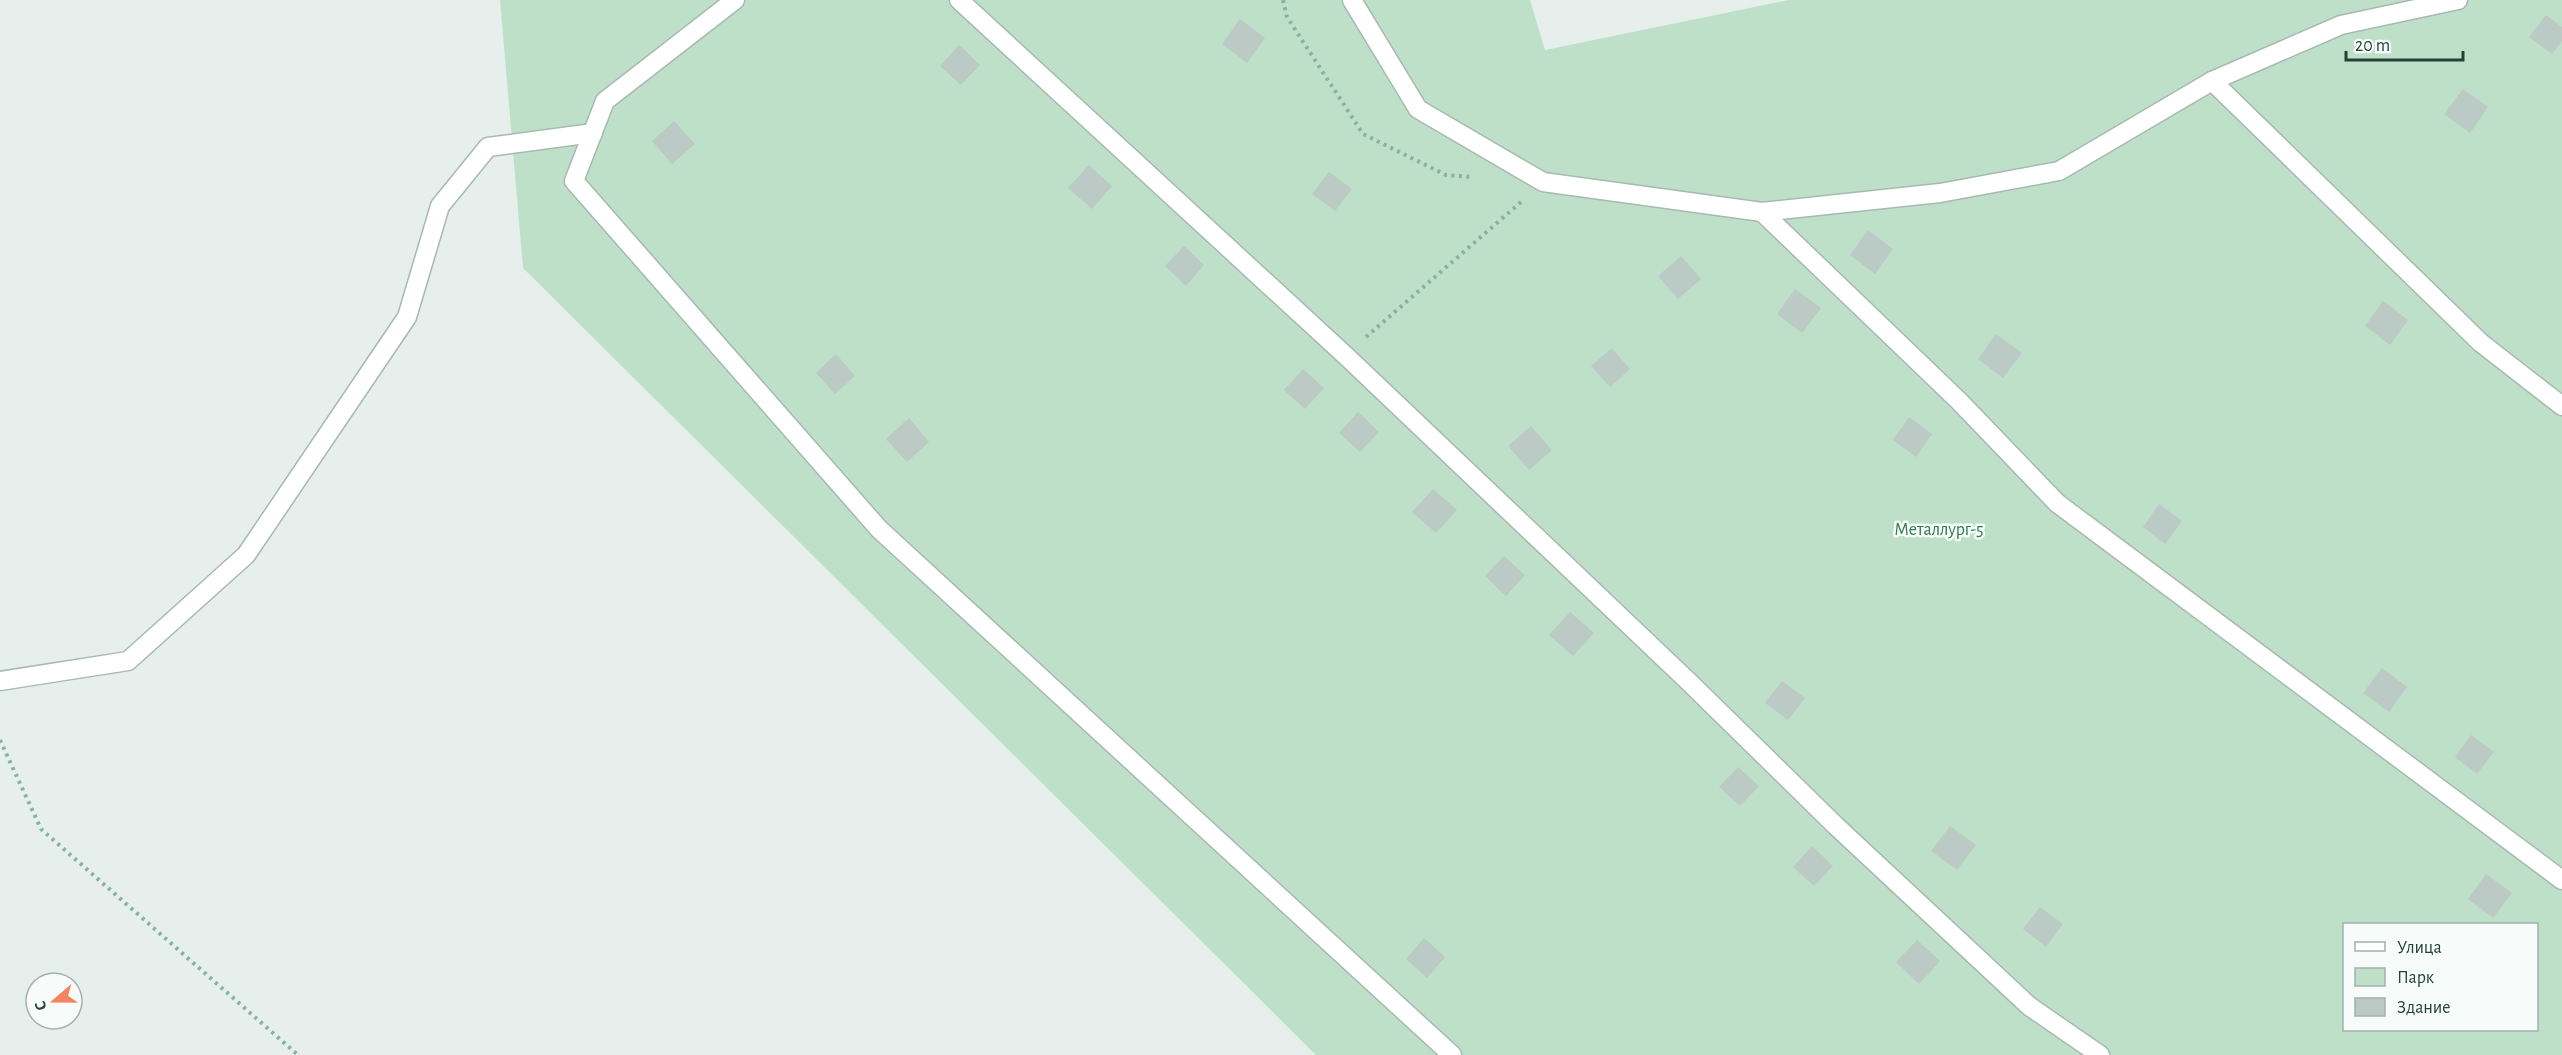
<svg xmlns="http://www.w3.org/2000/svg" width="2562" height="1055" viewBox="0 0 2562 1055" font-family="'Alegreya Sans',sans-serif">
  <style>
    .green { fill: #bfe0c8; fill-rule: evenodd }
    .building { fill: #bbcac4 }
    .lines { fill: none; stroke-linecap: round; stroke-linejoin: round }
    .street-casing { stroke: #a8b8b2; stroke-width: 21 }
    .path { stroke: #86b3a5; stroke-width: 4; stroke-dasharray: 3 4.5; stroke-linecap: butt }
    .street { stroke: #fff; stroke-width: 18 }
    .labels { text-anchor: middle; stroke-width: 5; stroke-linejoin: round; paint-order: stroke }
    .park-label { font-size: 18px; fill: #2d7a4b; stroke: #f7fbf9 }
  </style>
  <rect width="100%" height="100%" fill="#e6efeb"/>
  <path class="green" d="M500,0h1030l15,50 244,-50h773v1055h-1246l-793,-787zM2344,924h192v106h-192z"/>
  <g class="building">
    <path d="M2546,15l16,12v14l-10,13 -23,-17z"/>
    <path d="M1240,19l25,19 -18,25 -25,-19z"/>
    <path d="M959,45l21,20 -19,20 -21,-19z"/>
    <path d="M2463,89l25,18 -18,26 -26,-19z"/>
    <path d="M674,121l21,23 -23,20 -20,-23z"/>
    <path d="M1089,165l23,21 -20,23 -24,-21z"/>
    <path d="M1329,172l23,17 -17,22 -23,-17z"/>
    <path d="M1868,230l25,19 -18,25 -25,-19z"/>
    <path d="M1184,246l20,19 -18,21 -21,-20z"/>
    <path d="M1681,256l20,23 -23,20 -20,-23z"/>
    <path d="M1795,289l26,19 -19,25 -25,-19z"/>
    <path d="M2383,301l25,19 -18,25 -25,-19z"/>
    <path d="M1996,334l26,19 -19,25 -25,-19z"/>
    <path d="M1612,348l18,21 -20,18 -19,-21z"/>
    <path d="M836,354l19,22 -20,18 -19,-21z"/>
    <path d="M1303,369l21,19 -19,21 -21,-19z"/>
    <path d="M1358,412l21,20 -19,20 -21,-19z"/>
    <path d="M1909,417l23,17 -16,23 -23,-17z"/>
    <path d="M909,418l20,24 -22,20 -21,-23z"/>
    <path d="M1531,426l21,24 -23,20 -21,-24z"/>
    <path d="M1433,489l24,21 -21,23 -24,-21z"/>
    <path d="M2159,504l23,17 -17,23 -22,-17z"/>
    <path d="M1504,556l21,19 -19,21 -21,-20z"/>
    <path d="M1570,612l24,21 -21,23 -24,-21z"/>
    <path d="M2382,668l25,19 -18,25 -26,-19z"/>
    <path d="M1782,681l23,17 -17,22 -23,-17z"/>
    <path d="M2471,735l23,17 -17,22 -22,-17z"/>
    <path d="M1738,767l21,19 -19,20 -21,-19z"/>
    <path d="M1950,826l26,19 -19,25 -26,-19z"/>
    <path d="M1812,846l21,20 -19,20 -21,-19z"/>
    <path d="M2486,874l26,19 -19,25 -25,-19z"/>
    <path d="M2040,907l23,17 -17,23 -23,-18z"/>
    <path d="M1424,938l21,19 -18,21 -21,-19z"/>
    <path d="M1917,940l23,21 -21,23 -23,-22z"/>
  </g>
  <g class="lines">
    <g class="street-casing">
      <g id="street">
        <path d="M735,0l-130,101 -31,80 305,348 573,526"/>
        <path d="M959,0l387,356 342,325 148,145 193,180 71,49"/>
        <path d="M1352,0l66,109 125,73 219,30 178,-19 119,-22 153,-90 129,-56 117,-25"/>
        <path d="M2212,81l269,262 81,63"/>
        <path d="M1762,212l197,189 98,102 505,377"/>
        <path d="M0,681l128,-20 118,-106 161,-238 33,-111 48,-59 105,-14"/>
      </g>
    </g>
    <g class="path">
      <path d="M1283,0l4,17 76,117 83,41 27,2"/>
      <path d="M1366,337l155,-135"/>
      <path d="M0,740l41,89 257,226"/>
    </g>
    <use href="#street" class="street"/>
  </g>
  <g class="labels">
    <g class="park-label">
      <text x="1939" y="535">Металлург-5</text>
    </g>
  </g>
  <rect x="2343" y="923" width="195" height="108" fill="#f7fbf9" stroke="#a3b1ad" stroke-width="1.5"/>
  <rect x="2355" y="942" width="30" height="9" fill="#ffffff" stroke="#a3b1ad" stroke-width="1.5"/>
  <text x="2397" y="953" font-size="18" fill="#24423a">Улица</text>
  <rect x="2355" y="968" width="30" height="18" fill="#bfe0c8" stroke="#a3b1ad" stroke-width="1.5"/>
  <text x="2397" y="983" font-size="18" fill="#24423a">Парк</text>
  <rect x="2355" y="998" width="30" height="18" fill="#bbcac4" stroke="#a3b1ad" stroke-width="1.5"/>
  <text x="2397" y="1013" font-size="18" fill="#24423a">Здание</text>
  <g transform="translate(54 1001) rotate(250)"><circle r="28" fill="#f7fbf9" stroke="#a3b1ad" stroke-width="1.5"/>
  <path d="M0-4.5L10 22L0 15L-10 22Z" fill="#f4845f"/>
  <text y="-9" font-size="16" font-weight="bold" text-anchor="middle" fill="#24423a">С</text>
  </g>
  <path d="M2346 51v9h117v-9" fill="none" stroke="#24423a" stroke-width="3"/>
  <text x="2355" y="51" font-size="18" fill="#24423a" stroke="#f7fbf9" stroke-width="4.5" paint-order="stroke">20 m</text>
</svg>
